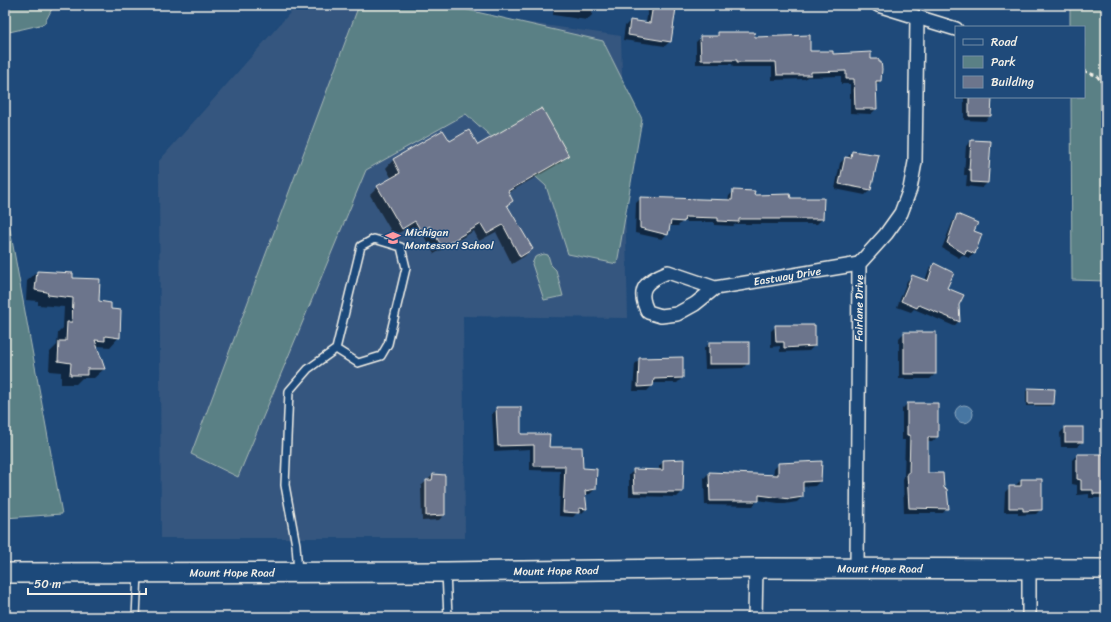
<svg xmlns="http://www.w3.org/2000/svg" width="1111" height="622" viewBox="0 0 1111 622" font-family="Sriracha,sans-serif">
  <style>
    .built { fill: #36577f }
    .green { fill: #5a8085; stroke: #a7b8b6 }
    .water { fill: #4676a2; stroke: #8ca7be }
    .shadow { fill: #0007 }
    .building { fill: #6c758c; stroke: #f4f1e8 }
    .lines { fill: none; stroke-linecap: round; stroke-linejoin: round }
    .lane-casing { stroke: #f4f1e8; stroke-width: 10 }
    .street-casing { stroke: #f4f1e8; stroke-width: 16 }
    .secondary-casing { stroke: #f4f1e8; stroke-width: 22 }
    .path { stroke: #f4f1e8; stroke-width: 2.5; stroke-dasharray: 4 3; stroke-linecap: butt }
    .lane { stroke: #1f4a7a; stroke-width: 7 }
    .street { stroke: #1f4a7a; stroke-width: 13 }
    .secondary { stroke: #1f4a7a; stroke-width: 19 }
    .labels { text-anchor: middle; stroke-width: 3; stroke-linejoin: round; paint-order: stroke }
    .poi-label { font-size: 11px; fill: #f4f1e8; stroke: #1f4a7a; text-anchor: start }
    .street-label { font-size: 11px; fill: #f4f1e8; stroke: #1f4a7a }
  </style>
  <rect width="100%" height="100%" fill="#1f4a7a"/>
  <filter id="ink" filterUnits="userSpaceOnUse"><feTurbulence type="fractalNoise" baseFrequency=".025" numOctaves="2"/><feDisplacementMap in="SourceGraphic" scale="8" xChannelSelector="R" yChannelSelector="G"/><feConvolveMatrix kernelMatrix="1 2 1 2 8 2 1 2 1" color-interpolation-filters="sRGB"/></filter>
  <g filter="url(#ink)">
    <path class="built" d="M297,5h106l218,31 7,282 -165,-2 2,222h-304l-2,-377z"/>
    <g class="green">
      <path d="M5,5h49l-10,19 -39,9z"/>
      <path d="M359,5h87l157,36 39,78 -25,145 -49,-10 -22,-68 -80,-72 -100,56 -128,307 -47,-23z"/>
      <path d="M1070,5h36v276l-34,-1 -1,-183h13v-70h-14z"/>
      <path d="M5,202l57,312 -57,4z"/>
      <path d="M544,254l4,1 3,10 5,5 7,26 -19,4 -12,-36 3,-7z"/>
    </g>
    <circle class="water" cx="964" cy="414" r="9"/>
    <g class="shadow">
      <path d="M554,5h39l-1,10 -5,5 -34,-5z"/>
      <path d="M653,5l17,36 -5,5 -42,-6 2,-14 5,-5 16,2 2,-13z"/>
      <path d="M1019,5h12l-3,3z"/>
      <path d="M719,33l35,5 55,14 61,8 10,21 -5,5 1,23 -5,5 -21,-1v-29h-9v-8l-34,1 -2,2 -33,1v-13h-39l-1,-3h-36v-22l5,-5h14z"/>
      <path d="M964,97h27l-1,19 -5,5 -21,-1z"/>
      <path d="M443,132l6,11 119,12 -8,8 -52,30 4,8 -5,5 25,42 -7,8 -13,8 -16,-32 -17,9 -5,-10 -40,23 -12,-21 -9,5 -6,-10 -13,8 -24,-41 8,-8 14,-8 -6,-11 7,-8z"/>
      <path d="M971,141l16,42 -5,5 -16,-2 1,-11h-3l2,-29z"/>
      <path d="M852,152l26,4 -8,34 -5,5 -30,-6 5,-26 5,-5h2z"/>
      <path d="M734,191l19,5 69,23 -5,5h-81l-3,2 -19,-1v-3h-32l-4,4h-9l-2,8 -5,5 -27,-6 1,-30 5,-5 87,3 1,-5z"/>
      <path d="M958,216l15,15 1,23 -5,4 -7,-3 -3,3 -17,-10 11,-27z"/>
      <path d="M934,264l12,25 12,16 1,16 -5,5 -40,-17 -3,3 -14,-5 10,-26 5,-5 13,5 4,-12z"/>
      <path d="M37,272l35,7 26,23 12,8 9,27 -9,10 -12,-1 -2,2 8,21 -10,9h-12l-6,6h-15v-12l-12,-1 1,-19 7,-7 1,-12 5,-5 1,-21 -26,-2v-4l-12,-1 1,-19z"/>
      <path d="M776,326l38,20 -5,5 -29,1v-6l-9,1v-16z"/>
      <path d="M904,333l31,41 -5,5h-31v-41z"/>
      <path d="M710,343l38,20 -5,5 -38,1 -1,-21z"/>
      <path d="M640,359l42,19 -5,5h-25v3l-5,5h-14l2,-27z"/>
      <path d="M1029,389l25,1 -1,14 -2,2h-25v-15z"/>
      <path d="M907,404l30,33 -5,5h-5v32l16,15 4,19 -4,5h-39l-1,-34 1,-2 1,-37h-3v-31z"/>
      <path d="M497,408l23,27 28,13 35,21 12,20 -5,5 -5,1 1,14 -5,5 -4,-1 -4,4 -14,-1 1,-45 -30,-1v-21l-36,2 -2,-38z"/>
      <path d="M1065,428l17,14 -5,5h-16l-1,-14z"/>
      <path d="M1077,455h29v41l-3,2h-14v-4l-12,1v-10l-5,-1v-24z"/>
      <path d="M664,461l18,31 -5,5 -48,-1v-21l5,-5 25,1v-5z"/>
      <path d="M779,464l41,17 -5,5 -13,1v10l-5,5 -12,2 -27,-4 -5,6 -48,-1 -1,-27 5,-5 64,3 1,-7z"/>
      <path d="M433,475l11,40 -5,5 -17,1 -1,-35z"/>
      <path d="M1021,480l20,29 -5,5 -18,1v-3h-14l1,-20 5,-5h6v-2z"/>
    </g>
    <g class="building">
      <path d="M653,5l23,3 -5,34 -43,-7 2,-15 20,3z"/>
      <path d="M718,32h36l1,5 55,-2v16h23v3l38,-2v7h8v3h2l1,7 -1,12h-5l1,28h-22l-1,-30h-8v-8l-35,1v3h-34l-1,-13h-39v-2h-36l-1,-24h18z"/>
      <path d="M969,97h23l-1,19h-22z"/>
      <path d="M542,108l27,48 -61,35 5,10 -6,4 26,44 -13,8 -17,-32 -16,9 -6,-10 -39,23 -12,-21 -9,5 -6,-10 -13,8 -25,-43 23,-13 -7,-14 50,-29 7,11 19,-11 9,15z"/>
      <path d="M971,140l20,1 -3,42 -17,-1v-12h-2z"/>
      <path d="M852,151l27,4 -8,35 -32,-6 6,-27 6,1z"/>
      <path d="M733,190l22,1 -1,4 36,-1 1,4h33l-1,21h-84v3l-21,-1v-3l-33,-1 -1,5 -13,-1 -3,14 -28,-7v-31l92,3z"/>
      <path d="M957,214l21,9 -4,8 8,3 -7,20 -9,-4 -1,4 -18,-11z"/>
      <path d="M934,263l20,10 -7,15 17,7 -5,10 1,17 -41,-17 -2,3 -16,-7 11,-26 16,6z"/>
      <path d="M37,271l36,2v5l27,1 -1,22 12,2v6l10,1 -1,28 -15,-2v5l-10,-1 10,29h-18v6h-17l1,-12 -13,-2 1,-20h7l1,-19h5l1,-24 -25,-3 -1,-3 -12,-2z"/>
      <path d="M775,325h40v21l-31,2v-6h-8z"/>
      <rect x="904" y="332" width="32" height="42"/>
      <rect x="709" y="342" width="40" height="22"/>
      <path d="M683,357v21l-29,1 -1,7 -15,1 1,-29z"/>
      <path d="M1028,388l27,1 -1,15h-26z"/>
      <path d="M907,403h31v34h-10v36h15l1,15 3,1 2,20 -40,-1 -2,-35h2l1,-38h-3z"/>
      <path d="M496,407h25v27h29l-1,13h33l1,21 14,1 -1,20 -11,2 2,18 -8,-1v5l-16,-1 2,-46h-31v-21l-36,1z"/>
      <rect x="1065" y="427" width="18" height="15"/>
      <path d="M1077,454h29v40h-13v-4h-12v-10l-4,-1z"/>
      <path d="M684,459l-1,33h-49l-1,-23 30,1v-10z"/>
      <path d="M822,461l-1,20 -18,1v15l-13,2 -31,-4v6h-49l-1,-29 69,3v-12z"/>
      <path d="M433,474l12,1v40l-19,1v-36h6z"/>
      <path d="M1021,479h21v31l-19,1v-3h-14v-22h12z"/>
    </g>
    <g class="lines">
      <g class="lane-casing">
        <g id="lane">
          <path d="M298,572l-2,-27 -11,-60 4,-94 19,-22 28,-20 25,-103 13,-7 27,8 5,21 -18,76 -7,12 -23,7 -22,-14"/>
          <path d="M446,572l2,45"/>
          <path d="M136,617l2,-44"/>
        </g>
      </g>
      <g class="street-casing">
        <g id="street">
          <path d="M878,5l78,24"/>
          <path id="s1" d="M715,288l-47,-16c-20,8 -33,16 -20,40l13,4 16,-2 18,-10 20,-16 144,-24"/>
          <path id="s2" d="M857,568l2,-304 27,-30 15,-21 9,-24 5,-27 2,-144"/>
          <path d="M1029,569v48"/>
          <path d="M755,617l1,-49"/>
        </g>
      </g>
      <g class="secondary-casing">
        <g id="secondary">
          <path id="s3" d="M5,573l441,-1 310,-4 350,1"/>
        </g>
      </g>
      <path class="path" d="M1084,71l13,5 9,12"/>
      <use href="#lane" class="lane"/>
      <use href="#street" class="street"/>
      <use href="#secondary" class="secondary"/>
    </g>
  </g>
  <defs>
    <g id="school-bare" transform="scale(1.2)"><path d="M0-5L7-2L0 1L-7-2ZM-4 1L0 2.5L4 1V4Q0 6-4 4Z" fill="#ff9aa2" stroke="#1f4a7a" stroke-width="2.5" paint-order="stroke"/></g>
  </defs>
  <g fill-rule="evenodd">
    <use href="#school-bare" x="393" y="238"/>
  </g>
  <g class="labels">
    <g class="poi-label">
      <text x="405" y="236">Michigan<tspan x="405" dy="13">Montessori School</tspan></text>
    </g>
    <g class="street-label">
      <text dy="4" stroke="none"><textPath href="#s1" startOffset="253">Eastway Drive</textPath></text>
      <text dy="4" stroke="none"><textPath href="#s2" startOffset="260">Fairlane Drive</textPath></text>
      <text dy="4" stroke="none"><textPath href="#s3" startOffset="875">Mount Hope Road</textPath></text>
      <text dy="4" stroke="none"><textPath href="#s3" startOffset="551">Mount Hope Road</textPath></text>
      <text dy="4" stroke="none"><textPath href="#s3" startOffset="227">Mount Hope Road</textPath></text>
    </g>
  </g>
  <rect width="1111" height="622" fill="none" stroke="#1f4a7a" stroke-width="20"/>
  <rect x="10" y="10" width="1091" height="602" fill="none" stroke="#f4f1e8" stroke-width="1.5" filter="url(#ink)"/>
  <rect x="955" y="26" width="130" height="72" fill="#1f4a7a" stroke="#748da6"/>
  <rect x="963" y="39" width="20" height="6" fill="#1f4a7a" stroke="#748da6"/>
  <text x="991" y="46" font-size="12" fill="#f4f1e8">Road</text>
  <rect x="963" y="56" width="20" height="12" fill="#5a8085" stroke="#748da6"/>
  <text x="991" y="66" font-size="12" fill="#f4f1e8">Park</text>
  <rect x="963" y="76" width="20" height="12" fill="#6c758c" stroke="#748da6"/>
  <text x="991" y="86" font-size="12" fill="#f4f1e8">Building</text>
  <path d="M28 588v6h118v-6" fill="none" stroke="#f4f1e8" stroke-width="2"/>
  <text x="34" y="588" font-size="12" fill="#f4f1e8" stroke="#1f4a7a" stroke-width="3" paint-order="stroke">50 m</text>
</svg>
